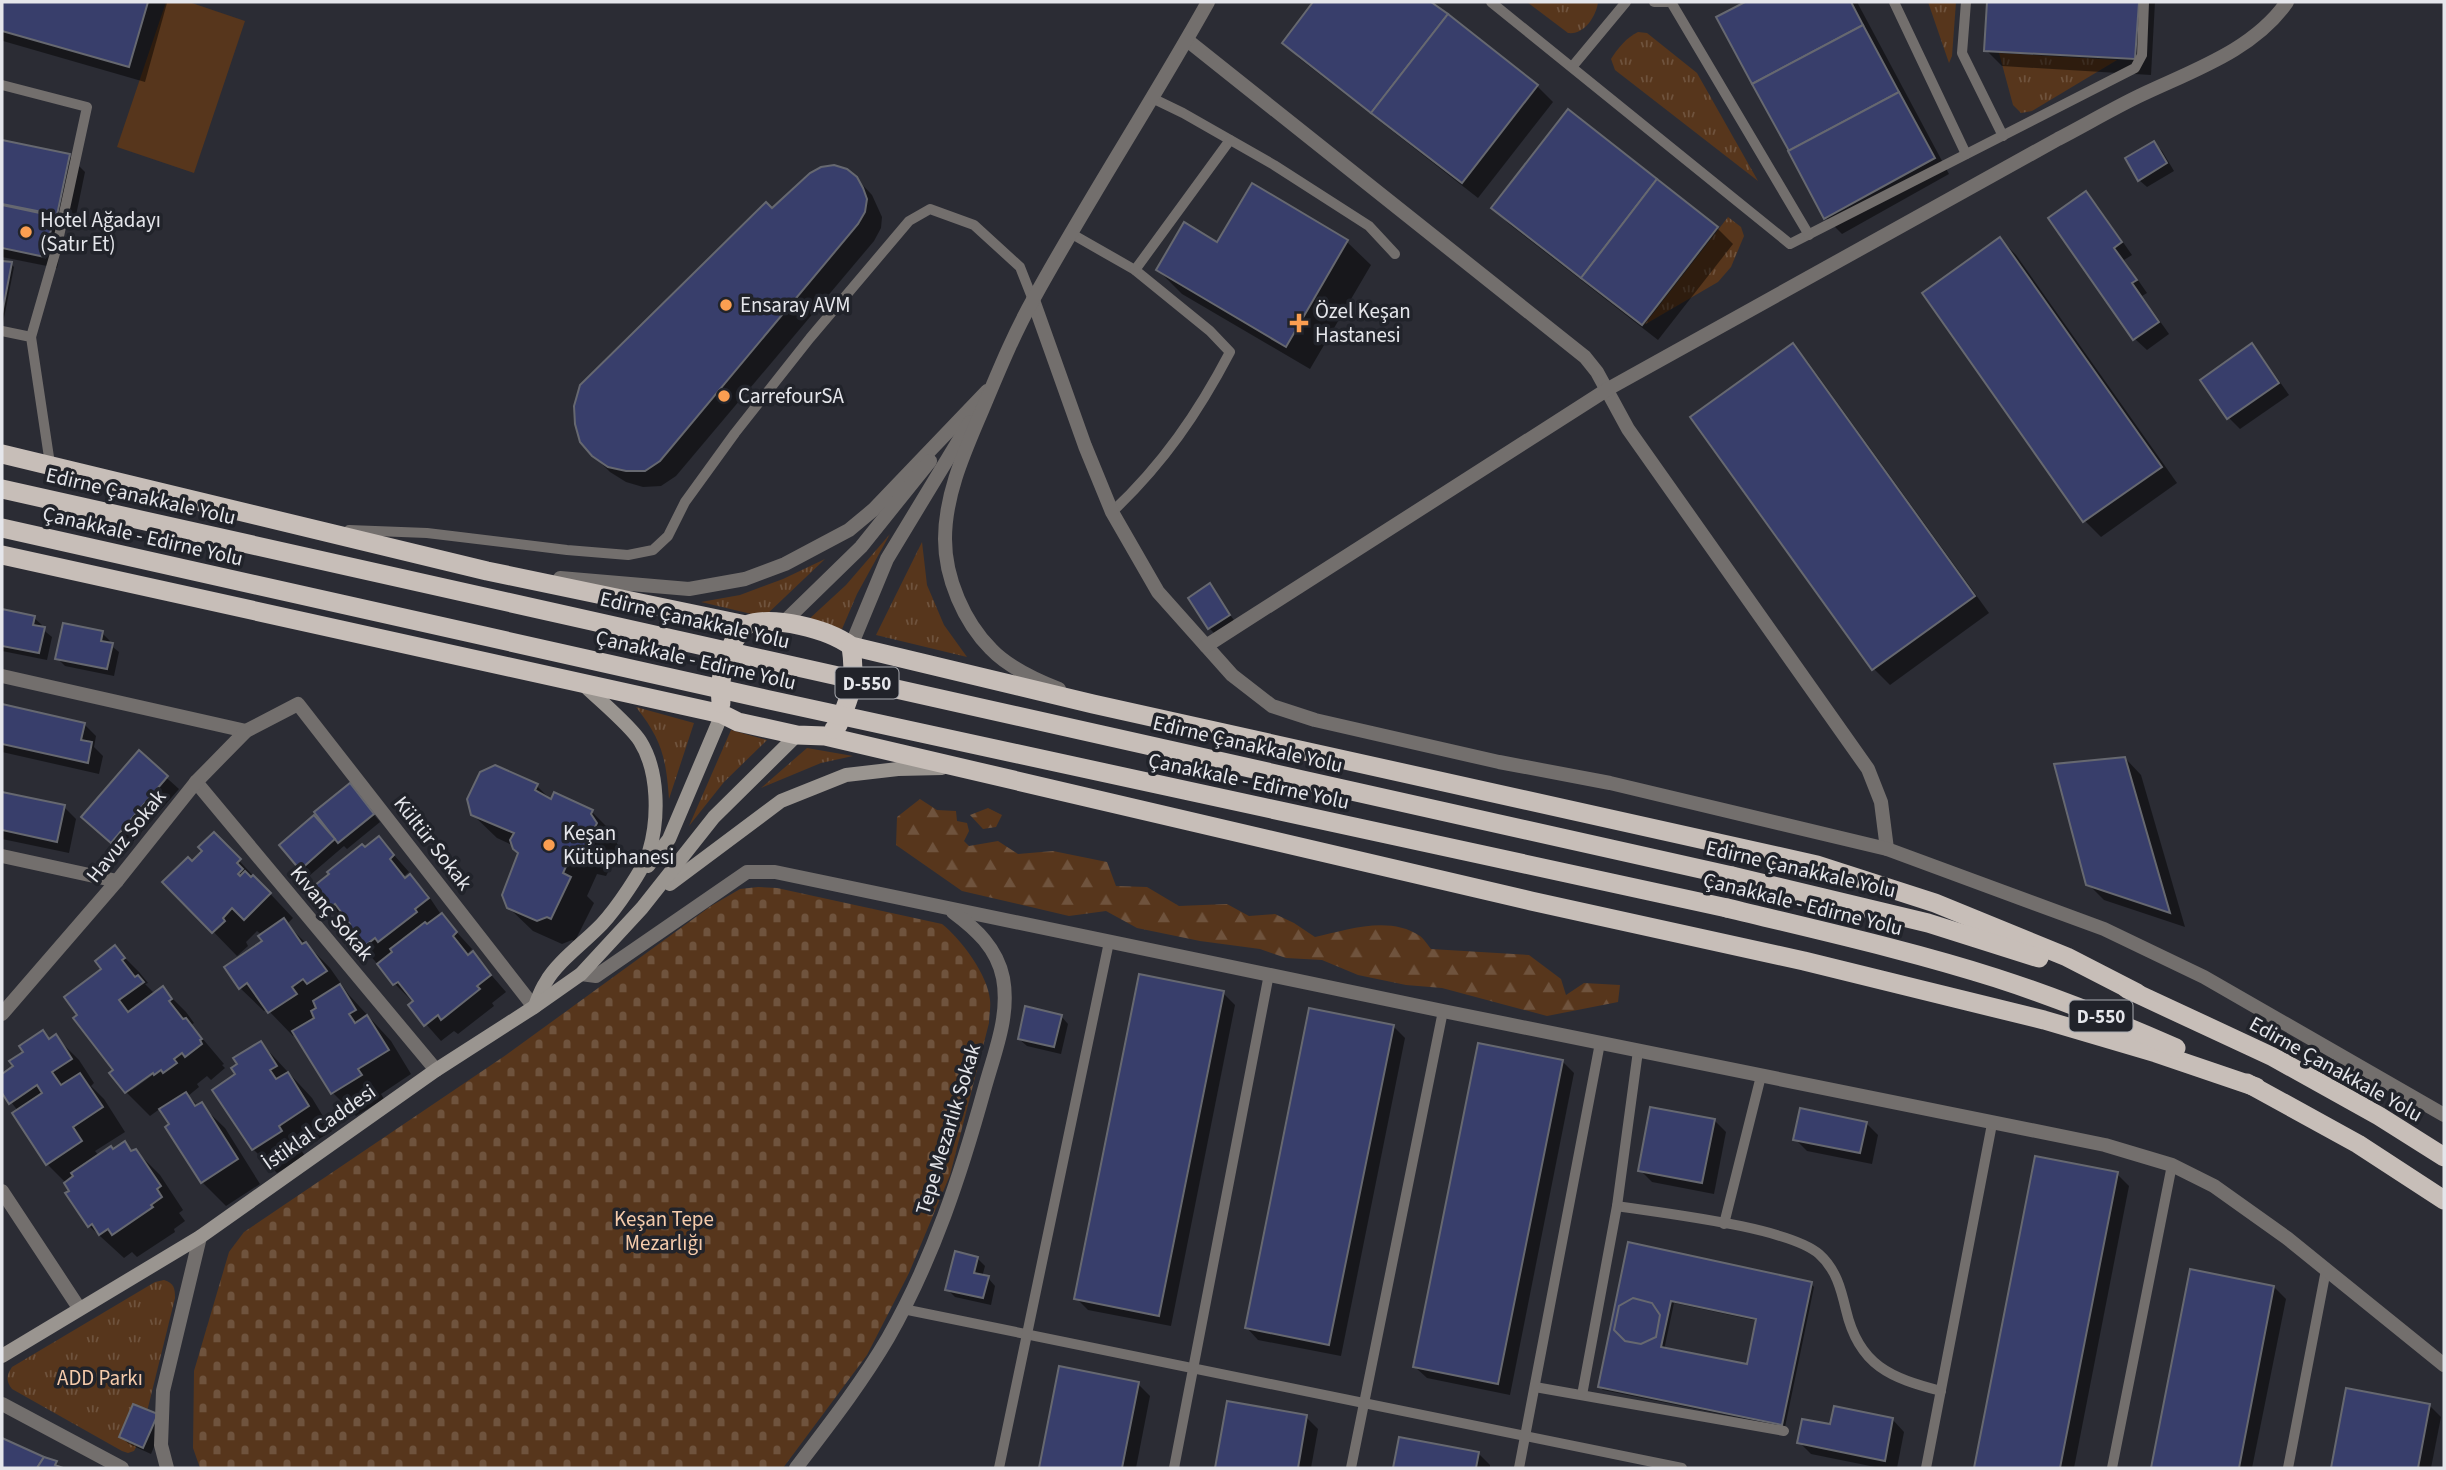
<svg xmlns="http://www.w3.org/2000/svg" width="2446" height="1470" viewBox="0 0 2446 1470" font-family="'Source Sans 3',sans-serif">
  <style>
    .grass { fill: url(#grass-tufts) }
    .forest { fill: url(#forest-firs) }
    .cemetery { fill: url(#cemetery-stones) }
    .pitch { fill: #57361c }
    .shadow { fill: #0007; fill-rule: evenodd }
    .building { fill: #383e6b; stroke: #666870; stroke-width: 2; fill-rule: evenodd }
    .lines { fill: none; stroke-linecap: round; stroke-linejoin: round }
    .service { stroke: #736f6d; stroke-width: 10 }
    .minor { stroke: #736f6d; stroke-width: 14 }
    .tertiary { stroke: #736f6d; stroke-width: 14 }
    .secondary { stroke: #9a9590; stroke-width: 14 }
    .trunk { stroke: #c7beb8; stroke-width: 19 }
    .trunk-bridge { stroke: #c7beb8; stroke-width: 19 }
    .poi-dot { fill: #fb9e51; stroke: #21232a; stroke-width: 2.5 }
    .labels { text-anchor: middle; stroke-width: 7; stroke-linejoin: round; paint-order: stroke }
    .shield { fill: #21232a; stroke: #aaacb1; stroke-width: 2 }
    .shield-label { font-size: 19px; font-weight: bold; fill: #e5e6eb }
    .poi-label { font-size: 21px; fill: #e5e6eb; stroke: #21232a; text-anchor: start }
    .street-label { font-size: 21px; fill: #e5e6eb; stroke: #21232a }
    .park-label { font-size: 21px; fill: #f5cbab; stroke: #21232a }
  </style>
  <defs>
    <pattern id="grass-tufts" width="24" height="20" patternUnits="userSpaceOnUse" patternTransform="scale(1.75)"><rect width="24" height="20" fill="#57361c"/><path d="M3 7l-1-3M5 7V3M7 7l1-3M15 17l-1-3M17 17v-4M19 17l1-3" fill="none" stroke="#6f533d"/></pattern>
    <pattern id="forest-firs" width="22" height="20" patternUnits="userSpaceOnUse" patternTransform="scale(1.75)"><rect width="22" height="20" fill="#57361c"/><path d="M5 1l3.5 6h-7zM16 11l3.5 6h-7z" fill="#6f533d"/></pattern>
    <pattern id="cemetery-stones" width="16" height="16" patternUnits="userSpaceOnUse" patternTransform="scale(1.75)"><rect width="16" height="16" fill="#57361c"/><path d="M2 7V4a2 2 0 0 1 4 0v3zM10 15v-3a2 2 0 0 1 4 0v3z" fill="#6f533d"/></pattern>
  </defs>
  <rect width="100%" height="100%" fill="#2b2c34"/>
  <g class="grass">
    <path d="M1527,2h71c-2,15 -14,33 -30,31z"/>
    <path d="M1928,2h28l-4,54 -3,7z"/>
    <path d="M1638,32l9,1 50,40 61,108 -143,-111 -4,-11c6,-10 16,-22 27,-27z"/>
    <path d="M1999,53l118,7 -85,51 -11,2 -8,-8z"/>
    <path d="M1728,217l13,10 3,9 -13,31 -13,15 -74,43z"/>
    <path d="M890,534l-33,60 -15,35 -34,-9 38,-35z"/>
    <path d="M922,542l5,43 17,40 23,32 -91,-22z"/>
    <path d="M825,559l-61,58 -63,-15 39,-7 43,-16z"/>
    <path d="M636,707l58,16 -25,76c-3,-41 -7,-59 -33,-92z"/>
    <path d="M731,730l36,10 -43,42 -35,44z"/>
    <path d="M807,748l46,8 -32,7 -60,25z"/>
    <path d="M164,1280c10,3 11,8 11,18l-35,142 -6,11 -6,2 -6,-2 -110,-62c-6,-8 -6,-13 0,-22l143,-85z"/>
  </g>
  <g class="forest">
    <path d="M920,799l17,11 19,1 1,10 10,2 2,8 -5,10 5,5 29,-5 20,13 35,-3 54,11 9,24 31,1 32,19 48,-2 22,12 26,-2 19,9 21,14c32,-7 74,-22 105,-1 4,3 8,9 11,13l98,6 32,24 5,16 18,-12 36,2 -2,17 -71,14 -105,-28 -36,-3 -48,-10 -36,-15 -36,-2 -26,-9 -60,-8 -63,-13 -31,-17 -37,5 -107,-25 -66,-46 1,-28z"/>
    <path d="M988,808l14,7 -6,12 -13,2 -13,-14z"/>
  </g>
  <path class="cemetery" d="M758,887l19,1 165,36c19,15 46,51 48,76 1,7 -1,15 -1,23l-39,152 -41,98 -42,82 -84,113h-583l-7,-20 1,-77 35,-119 15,-20 262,-177 205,-149 29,-17z"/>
  <path class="pitch" d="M166,2h23l56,19 -51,152 -77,-26z"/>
  <g class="shadow">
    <path d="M2,2h164l1,1 -22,79 -142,-41z"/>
    <path d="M1316,2h113l108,84 16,16 -75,96 -178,-139 -16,-16z"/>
    <path d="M1749,2h108l92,172 -107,60 -16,-16 -108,-200z"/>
    <path d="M1989,2h166l-4,73 -149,-9 -16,-16z"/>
    <path d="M1568,112l149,116 16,16 -75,96 -149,-116 -16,-16z"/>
    <path d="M2,142l67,14 16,16 -12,58 -8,-1 -8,39 -55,-11z"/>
    <path d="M2154,143l8,8 12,20 -27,16 -8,-7z"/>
    <path d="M856,178l16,17 10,22 -1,11 -7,13 -198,235 -15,10 -18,1 -17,-5 -16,-10 -17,-17 179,-244z"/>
    <path d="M1252,186l95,56 24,23 -61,104 -128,-75 -24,-24 60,-25z"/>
    <path d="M2085,194l12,11 35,50 -8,5 23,33 -5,3 27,38 -22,16 -12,-11z"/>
    <path d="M2000,239l16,16 161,228 -76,54 -16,-16 -161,-227z"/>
    <path d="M2,262l9,2 3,3 -11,56z"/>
    <path d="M1793,346l15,16 181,251 -99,72 -16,-16 -181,-251z"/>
    <path d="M2251,346l12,12 26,37 -49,34 -12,-12z"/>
    <path d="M1209,586l27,37 -19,13 -8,-8z"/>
    <path d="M2,611l32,7 8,7 -1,3 11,9 -5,23 -45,-9z"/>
    <path d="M102,633l8,8 -1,3 10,8 -5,24 -49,-10 -8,-8z"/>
    <path d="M2,706l82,18 12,12 -2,11 9,9 -4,18 -97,-22z"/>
    <path d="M139,753l40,36 -56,64 -28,-24z"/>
    <path d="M2125,758l16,17 44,152 -81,-27 -16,-16z"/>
    <path d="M350,786l30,36 -33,27 -3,-3 -35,30 -28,-31z"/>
    <path d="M537,786l15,15 3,-7 37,18 24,24 -2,3 6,9 -14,28 -9,-2 -10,22 7,7 -19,38 -3,-1 -10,4 -29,-13 -25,-24 12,-53 -8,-9 -15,-7 -25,-24z"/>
    <path d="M2,793l62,14 12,12 -7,34 -67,-14z"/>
    <path d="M214,834l79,84 -6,6 43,44 19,27 42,46 20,33 -30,20 3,5 -28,17 -23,-23 -37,-59 -3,2 -26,-27 -3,2 -24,-23 24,-46 -2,-7 -5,-4 -11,11 2,4 -11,10 -72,-74 28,-19 12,-12z"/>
    <path d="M379,838l30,34 -5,4 3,3 3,-3 16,16 16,24 30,33 -4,4 2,3 3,-2 33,38 -14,11 2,3 -36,28 -4,-3 -13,10 -31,-35 5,-4 -2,-4 -2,2 -16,-16 -48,-55 6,-5 -3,-3 -2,2 -16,-16 33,-58z"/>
    <path d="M115,948l24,24 9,11 -3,1 10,10 8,-5 23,23 8,11 -3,2 33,39 -2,1 3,3 -14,12 -4,-4 -10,8 2,3 -11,9 10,10 3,-1 24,23 35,56 -34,22 -24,-24 -35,-55 4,-2 -10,-17 -11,8 -24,-24 -11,-21 -12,-102zM159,1067l2,2 -29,21 -3,-2z"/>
    <path d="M1223,993l12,12 -64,321 -83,-16 -12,-12z"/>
    <path d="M1061,1016l7,8 -7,30 -34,-8 -8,-7z"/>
    <path d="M1393,1026l12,12 -64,318 -83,-16 -11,-12z"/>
    <path d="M43,1032l8,8 4,-4 24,24 15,23 -3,3 13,13 21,33 -30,19 4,5 25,-13 9,9 3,-1 24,24 23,35 -4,3 6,8 -11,8 1,3 -38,25 -5,-5 -8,6 -35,-32 -23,-43 -19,-19 -29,-53 -16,-21v-14l13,-9z"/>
    <path d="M261,1043l51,55 20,33 -31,19 4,6 -28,17 -24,-24 -16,-75 3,-9z"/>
    <path d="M1562,1061l12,12 -64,322 -83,-17 -12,-11z"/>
    <path d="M1714,1120l12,12 -12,62 -62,-12 -12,-12z"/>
    <path d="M1866,1123l12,12 -6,29 -65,-13 -12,-12z"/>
    <path d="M2037,1158l80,16 12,12 -55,282h-98z"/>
    <path d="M1629,1244l182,40 3,3 -29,140 -182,-37 -3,-3zM1674,1303l84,18 -10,45 -84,-16z"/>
    <path d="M977,1258l8,8 -3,11 6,1 7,8 -4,19 -36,-8 -8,-8z"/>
    <path d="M2191,1271l83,16 12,12 -34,169h-100z"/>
    <path d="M1061,1368l77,16 12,12 -14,72h-95z"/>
    <path d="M2348,1390l81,15 12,12 -10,51h-99z"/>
    <path d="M1229,1403l77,14 12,12 -7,39h-94z"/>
    <path d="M134,1406l30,17 -13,31 -22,-10 -8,-7z"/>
    <path d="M1893,1420l11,12 -7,36h-17l-69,-14 -12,-12 32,-16z"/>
    <path d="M1401,1439l77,14 12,12v3h-95z"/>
    <path d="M2,1440l54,23 6,5h-60z"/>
  </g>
  <g class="building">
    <path d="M2,2h146l-19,65 -127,-36z"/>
    <path d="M1313,2h118l17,12 -77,99 -89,-70z"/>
    <path d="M1745,2h106l12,23 -111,59 -36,-67z"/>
    <path d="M1987,2h152l-4,57 -151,-8z"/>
    <path d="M1448,14l90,71 -76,98 -91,-70z"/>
    <path d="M1863,25l36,67 -110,59 -37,-67z"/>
    <path d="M1899,92l36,66 -111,61 -36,-68z"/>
    <path d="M1568,109l89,70 -76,99 -90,-70z"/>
    <path d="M2,140l68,14 -13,61 -55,-11z"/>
    <path d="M2154,141l13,22 -29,18 -13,-23z"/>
    <path d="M834,165l13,4 10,8 6,11 4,11 -2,13 -7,12 -198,237 -15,10h-19l-18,-4 -16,-11 -12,-14 -5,-18 -1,-18 6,-21 186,-183 6,6 38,-35 11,-6z"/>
    <path d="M1657,179l61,48 -76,98 -61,-47z"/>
    <path d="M1252,183l96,57 -62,107 -130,-77 28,-48 33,20z"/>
    <path d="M2086,191l36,51 -8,6 23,32 -5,3 27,39 -26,18 -85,-122z"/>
    <path d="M2,205l52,11 -9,41 -43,-9z"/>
    <path d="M2000,237l162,230 -79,55 -161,-229z"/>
    <path d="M2,261l10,1 -10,52z"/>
    <path d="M1793,343l182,253 -103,74 -182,-253z"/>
    <path d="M2252,343l27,40 -52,36 -27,-39z"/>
    <path d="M1210,583l20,32 -22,14 -20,-31z"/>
    <path d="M2,609l33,7 -2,9 12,2 -6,26 -37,-7z"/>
    <path d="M63,623l40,8 -2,10 12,2 -6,26 -52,-10z"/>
    <path d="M2,704l83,19 -4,17 11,2 -4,21 -86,-19z"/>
    <path d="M139,750l29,26 -57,67 -30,-26z"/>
    <path d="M2125,757l45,156 -84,-28 -32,-121z"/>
    <path d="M495,765l43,19 -3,6 16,9 3,-7 39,18 -2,4 6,9 -15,30 -9,-2 -10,22 8,4 -20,42 -4,-2 -10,4 -30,-13 -5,-13 16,-42 -5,-4 -3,-9 4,-7 -43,-18 -4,-16 13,-27z"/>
    <path d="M350,783l24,31 -36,29 -24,-31z"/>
    <path d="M2,792l63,13 -8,37 -55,-12z"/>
    <path d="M314,815l21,24 -35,31 -21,-25z"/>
    <path d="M214,832l27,27 -4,4 6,6 -5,5 2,2 5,-5 6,6 2,-2 18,18 -27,27 -12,-12 -9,10 2,3 -13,12 -50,-51 26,-25 4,4 10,-10 -4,-4z"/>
    <path d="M379,836l15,19 -4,4 15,19 5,-4 19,24 -14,11 2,3 -39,30 -3,-4 -14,11 -16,-21 5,-4 -15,-20 -4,4 -17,-22 15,-12 -2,-2 35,-28 3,3z"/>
    <path d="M442,913l15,19 -4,4 15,19 5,-4 18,24 -14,11 3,3 -39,31 -3,-5 -14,11 -16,-21 5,-4 -15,-19 -5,3 -16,-21 15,-12 -2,-3 35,-27 2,2z"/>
    <path d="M284,918l18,26 4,-2 21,29 -20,13 -4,-5 -11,8 5,7 -29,19 -21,-30 -8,6 -15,-22 38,-26 -4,-5z"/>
    <path d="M115,945l10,13 -3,2 13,17 3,-2 6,7 -25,18 9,12 35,-26 9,13 -3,2 14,18 3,-1 16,21 -2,1 2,4 -17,13 -3,-4 -8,6 3,4 -14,10 -2,-3 -7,5 -1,-2 -28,20 -16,-20 4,-3 -40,-52 4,-3 -13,-18 37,-28 -6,-8z"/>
    <path d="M1139,974l85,17 -65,325 -85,-17z"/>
    <path d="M340,984l16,26 -7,4 6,9 12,-8 22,35 -31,19 4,6 -31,19 -39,-63 22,-13 -3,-7 5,-3 -3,-7z"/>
    <path d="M1025,1006l37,9 -8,32 -36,-8z"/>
    <path d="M1309,1008l85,17 -65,320 -84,-17z"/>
    <path d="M43,1030l6,9 7,-5 16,25 -20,13 9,13 19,-12 23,34 -30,20 9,14 -36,24 -34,-52 30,-20 -5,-8 -28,19 -7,-11v-19l11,-8 -4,-5 14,-9 -4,-6z"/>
    <path d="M261,1041l16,25 -7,4 6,9 12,-7 21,34 -30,20 3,5 -30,19 -40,-60 23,-16 -4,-6 6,-4 -4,-6z"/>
    <path d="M1478,1043l85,17 -65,324 -85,-17z"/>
    <path d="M186,1092l9,14 7,-4 36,57 -37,24 -36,-56 4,-3 -10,-15z"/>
    <path d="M1650,1107l65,12 -13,64 -64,-12z"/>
    <path d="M1800,1108l67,14 -7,31 -67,-13z"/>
    <path d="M125,1141l6,10 5,-2 25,37 -4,3 5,8 -11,8 2,2 -41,28 -4,-6 -9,6 -7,-11 -4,3 -23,-34 4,-2 -5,-8 9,-7 -2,-3 40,-27 2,3z"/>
    <path d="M2035,1156l83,16 -58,296h-86z"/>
    <path d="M1628,1242l184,40 -30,143 -184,-38zM1671,1301l85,18 -9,45 -86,-17z"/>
    <path d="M955,1251l23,6 -4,16 15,3 -6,22 -38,-8z"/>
    <path d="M2190,1269l84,17 -35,182h-88z"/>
    <path d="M1633,1298l19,5 8,12 -4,22 -15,7 -16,-3 -11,-11 5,-24z"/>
    <path d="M1059,1366l80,16 -17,86h-83z"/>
    <path d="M2346,1388l84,16 -12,64h-87z"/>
    <path d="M1227,1401l80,14 -9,53h-83z"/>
    <path d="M133,1404l25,10 -15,34 -24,-11z"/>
    <path d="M1834,1406l59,12 -8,43 -88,-18 5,-24 28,5z"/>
    <path d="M1399,1437l80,15 -3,16h-83z"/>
    <path d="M2,1438l42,19 -7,11h-35z"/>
    <path d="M44,1457l13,4 -2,4 8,3h-26z"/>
  </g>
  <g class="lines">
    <g class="service">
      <path d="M1491,2l299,242 345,-176 7,-13 2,-53"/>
      <path d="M1654,2h18"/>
      <path d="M1671,2l138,233"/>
      <path d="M1894,2l72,152"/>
      <path d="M1966,2l-4,51 41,83"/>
      <path d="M1572,67l54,-65"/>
      <path d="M2,85l85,22 -31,143 -25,87"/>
      <path d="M1152,98l31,15 91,52 95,61 26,28"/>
      <path d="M1072,234l63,36 75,61 20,21c-32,61 -67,112 -118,160"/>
      <path d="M1135,270l95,-130"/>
      <path d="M2,331l29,6 19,127"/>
      <path d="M349,530l78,3 140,17 61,5 25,-5 15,-14 17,-34 50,-69 75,-95 99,-117 21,-12 44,16 46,42 13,33"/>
      <path d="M1617,1206c44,7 171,21 202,48 17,15 22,35 27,56 13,56 45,68 95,81"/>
      <path d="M1724,1224l37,-148"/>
      <path d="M903,1309l779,159"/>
      <path d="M1535,1387l249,44"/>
      <path d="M1582,1395l35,-189 21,-155"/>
      <path d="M999,1468l110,-526"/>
      <path d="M1174,1468l95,-494"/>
      <path d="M1351,1468l92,-457"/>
      <path d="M1519,1468l81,-425"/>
      <path d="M1926,1468l66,-344"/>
      <path d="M2112,1468l60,-303"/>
      <path d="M2288,1468l38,-198"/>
    </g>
    <g class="minor">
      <path d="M1187,40l398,317 12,15 31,57 240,340 13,33 6,47"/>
      <path d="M1033,300l52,146 27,66 46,80 74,83 40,31 43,14 184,42 111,21 277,66 217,80 100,48 240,138"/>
      <path d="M1206,646l402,-257 450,-250c27,-14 54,-30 81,-43 52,-25 114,-45 148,-94"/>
      <path d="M2,676l244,55"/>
      <path d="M196,782l240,288"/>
      <path d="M2,856l115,25"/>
      <path d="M581,974l15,2 151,-104h28l668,139 662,134 67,20 42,21 73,52 157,127"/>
      <path d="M2,1014l115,-133 79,-99 50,-51 52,-27 236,303"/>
      <path d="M2,1191l77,117"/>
      <path d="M2,1404l120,64"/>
      <path d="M167,1468l-6,-23 2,-54 37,-154"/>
      <path d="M796,1468c32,-42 65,-84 92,-130 45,-79 73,-164 97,-251 10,-36 25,-72 18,-109 -6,-30 -27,-49 -50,-66"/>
    </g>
    <g class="tertiary">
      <path d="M560,578l129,11 56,-10 40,-15 64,-34 24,-20 114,-119"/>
      <path d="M783,623l78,-76 69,-86"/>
      <path d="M851,646l36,-87 83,-137"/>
      <path d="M1059,689c-23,-9 -51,-22 -68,-40 -27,-27 -46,-71 -46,-110 0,-44 19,-86 36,-126 16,-38 32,-78 53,-115 55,-100 118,-196 174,-296"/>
    </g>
    <g class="secondary">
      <path d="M648,866l21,-27 53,-125"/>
      <path d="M670,884l111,-83 65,-26 52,-6 44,-1"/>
      <path d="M535,1006c3,-8 6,-17 11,-24 11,-20 40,-41 56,-58 14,-15 41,-54 47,-72 10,-33 10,-81 -9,-111 -10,-16 -42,-42 -57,-57"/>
      <path d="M2,1356l198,-119 236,-167 98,-63 47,-33 61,-66 72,-91 83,-82"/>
    </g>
    <g class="trunk">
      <path d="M2,454l485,117 259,54c27,-10 82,4 105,21l242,58 724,161 118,38 132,54 70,36"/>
      <path d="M2,555l720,159 16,8 59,13 28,1 706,165 273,60 240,59 112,33 100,34"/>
      <path d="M721,703c-3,-28 6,-58 25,-78"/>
      <path d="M834,729l4,-4c14,-32 18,-44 13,-79"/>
      <path d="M1732,876l196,47 111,35"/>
      <path d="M1727,908c90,22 181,42 269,70 62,20 121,44 180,70"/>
      <path d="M2127,989l146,68 106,59 65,41"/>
      <path d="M2247,1083l111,61 86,56"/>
    </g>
    <g class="trunk-bridge">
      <path d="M2,489l1730,387"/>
      <path d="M2,528l763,171 962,209"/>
    </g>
  </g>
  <g class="poi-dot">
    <circle cx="26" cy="232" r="7"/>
    <circle cx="726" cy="305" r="7"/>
    <path d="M1295.5 312.5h7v7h7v7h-7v7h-7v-7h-7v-7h7z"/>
    <circle cx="724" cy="396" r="7"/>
    <circle cx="549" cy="845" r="7"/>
  </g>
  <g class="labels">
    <g class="shield">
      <rect x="835.5" y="667.5" width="63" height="31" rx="5"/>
      <rect x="2069.5" y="1000.5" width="63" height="31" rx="5"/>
    </g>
    <g class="shield-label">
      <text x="867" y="690">D-550</text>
      <text x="2101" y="1023">D-550</text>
    </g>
    <g class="poi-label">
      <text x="40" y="227">Hotel Ağadayı<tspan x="40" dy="24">(Satır Et)</tspan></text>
      <text x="740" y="312">Ensaray AVM</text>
      <text x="1315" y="318">Özel Keşan<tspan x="1315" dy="24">Hastanesi</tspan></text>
      <text x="738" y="403">CarrefourSA</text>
      <text x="563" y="840">Keşan<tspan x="563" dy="24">Kütüphanesi</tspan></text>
    </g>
    <g class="street-label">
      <text transform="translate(141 496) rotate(13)" y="7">Edirne Çanakkale Yolu</text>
      <text transform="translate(143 536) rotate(13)" y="7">Çanakkale - Edirne Yolu</text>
      <text transform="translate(695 620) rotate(13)" y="7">Edirne Çanakkale Yolu</text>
      <text transform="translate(696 660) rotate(13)" y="7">Çanakkale - Edirne Yolu</text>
      <text transform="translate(1248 744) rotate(13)" y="7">Edirne Çanakkale Yolu</text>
      <text transform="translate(1249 781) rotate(12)" y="7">Çanakkale - Edirne Yolu</text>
      <text transform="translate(126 836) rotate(-51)" y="7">Havuz Sokak</text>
      <text transform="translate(433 843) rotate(52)" y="7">Kültür Sokak</text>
      <text transform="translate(1801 869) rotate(13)" y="7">Edirne Çanakkale Yolu</text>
      <text transform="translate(1803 904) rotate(14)" y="7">Çanakkale - Edirne Yolu</text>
      <text transform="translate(332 913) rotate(50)" y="7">Kıvanç Sokak</text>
      <text transform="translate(2336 1069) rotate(29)" y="7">Edirne Çanakkale Yolu</text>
      <text transform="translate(319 1127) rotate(-35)" y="7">İstiklal Caddesi</text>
      <text transform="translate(948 1129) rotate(-73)" y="7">Tepe Mezarlık Sokak</text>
    </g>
    <g class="park-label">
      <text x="664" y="1226">Keşan Tepe<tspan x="664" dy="24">Mezarlığı</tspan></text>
      <text x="100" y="1385">ADD Parkı</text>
    </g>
  </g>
  <rect width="2446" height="1470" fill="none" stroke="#e5e6eb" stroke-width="7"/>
</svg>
